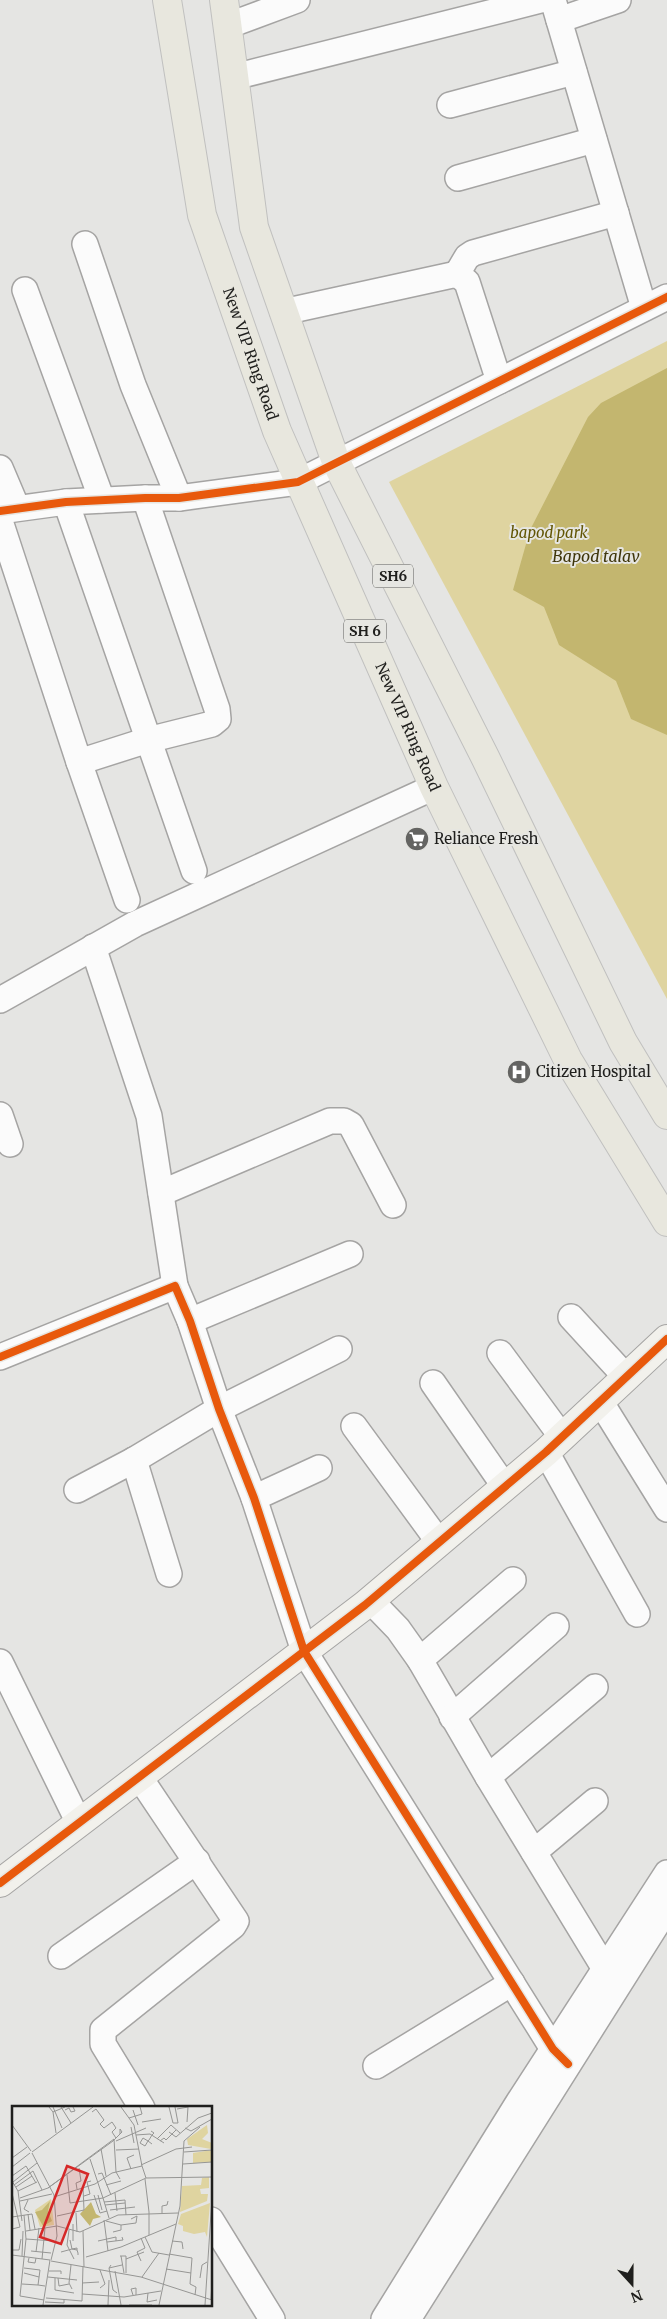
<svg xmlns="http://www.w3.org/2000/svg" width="667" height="2319" viewBox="0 0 667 2319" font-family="Merriweather,serif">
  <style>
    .green { fill: #dfd4a0 }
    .water { fill: #c3b66f }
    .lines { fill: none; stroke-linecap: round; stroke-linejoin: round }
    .street-casing { stroke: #a5a4a3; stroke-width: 28 }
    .secondary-casing { stroke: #a5a4a3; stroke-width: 30 }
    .primary-casing { stroke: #c0c0bf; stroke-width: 30 }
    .street { stroke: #fbfbfb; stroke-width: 25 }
    .secondary { stroke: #f2f1ec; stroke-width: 28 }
    .primary { stroke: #e8e7de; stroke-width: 28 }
    .cycleway-casing { stroke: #e6e6e2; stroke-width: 11 }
    .cycleway { stroke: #e8590c; stroke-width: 8 }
    .labels { text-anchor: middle; stroke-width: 4; stroke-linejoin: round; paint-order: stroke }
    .shield { fill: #e6e6e2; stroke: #5b5b58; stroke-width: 1 }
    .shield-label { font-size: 14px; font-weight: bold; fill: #1f1f1d }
    .street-label { font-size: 15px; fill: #1f1f1d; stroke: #e6e6e2 }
    .park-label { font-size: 15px; font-style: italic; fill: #625505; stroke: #e6e6e2 }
    .poi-label { font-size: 15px; fill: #1f1f1d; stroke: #e6e6e2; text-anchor: start }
    .water-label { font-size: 16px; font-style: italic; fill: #3f360b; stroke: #e6e6e2 }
    .inset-road { fill: none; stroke: #969694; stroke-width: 1 }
    .view { fill: #d62828; fill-opacity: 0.15; stroke: #d62828; stroke-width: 2.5 }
    .inset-edge { fill: none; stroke: #1f1f1d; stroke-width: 2.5 }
  </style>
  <rect width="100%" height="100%" fill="#e5e5e3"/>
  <path class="green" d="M667,341v658l-278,-517z"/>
  <path class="water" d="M667,368v367l-36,-16 -15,-38 -57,-36 -15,-38 -31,-17 17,-60 58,-113 13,-14z"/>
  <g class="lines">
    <g class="street-casing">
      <g id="street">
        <path d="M553,0l91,308"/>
        <path d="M559,20l59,-20"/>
        <path d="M227,26l70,-26"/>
        <path d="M234,77l307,-77"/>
        <path d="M450,105l124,-33"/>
        <path d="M458,178l136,-38"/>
        <path d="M85,244l48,141 46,113"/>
        <path d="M457,274l10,-17 6,-4 143,-40"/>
        <path d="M25,290l77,210"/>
        <path d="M283,312l174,-38 10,8 32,99"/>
        <path d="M0,468l17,40"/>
        <path d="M66,502l128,369"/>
        <path d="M0,511l66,-9 79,-4h34l119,-16 369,-185"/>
        <path d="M0,521l79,241 69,-22 64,-16 6,-5 -1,-10 -72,-211"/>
        <path d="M79,762l48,138"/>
        <path d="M93,947l56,169 26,170"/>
        <path d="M0,1000l135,-76 299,-137"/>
        <path d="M0,1115l10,29"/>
        <path d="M161,1193l169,-72h14l7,4 42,80"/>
        <path d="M571,1317l54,59"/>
        <path d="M190,1321l160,-67"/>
        <path d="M500,1353l62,84"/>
        <path d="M0,1357l175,-71 15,35 29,88 35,89 50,153 249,398 15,15"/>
        <path d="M433,1383l72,104"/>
        <path d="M600,1401l67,108"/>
        <path d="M354,1426l85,116"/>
        <path d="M546,1452l91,162"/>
        <path d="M134,1460l35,114"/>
        <path d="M77,1490l57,-30 85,-51 120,-60"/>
        <path d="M254,1498l65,-30"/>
        <path d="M370,1600l28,29 22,31 68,117 117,192"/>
        <path d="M420,1660l93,-80"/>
        <path d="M0,1662l79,161"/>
        <path d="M452,1717l104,-91"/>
        <path d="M488,1777l107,-90"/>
        <path d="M140,1778l96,143 -3,5 -130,104v14l39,64"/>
        <path d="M534,1852l61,-51"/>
        <path d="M61,1956l136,-95"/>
        <path d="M376,2066l136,-83"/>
        <path d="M211,2220l61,99"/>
        <path d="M384,2319l134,-216 149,-230"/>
        <path d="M408,2319l259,-411"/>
      </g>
    </g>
    <g class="secondary-casing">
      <path id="secondary" d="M0,1883l365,-278 181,-153 121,-113"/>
    </g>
    <g class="primary-casing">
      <g id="primary">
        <path id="s1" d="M167,0l35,215 75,216 157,356 134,273 99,162"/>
        <path d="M224,0l30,227 82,235 149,295 138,285 44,73"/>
      </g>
    </g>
    <use href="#street" class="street"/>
    <use href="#secondary" class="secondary"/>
    <use href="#primary" class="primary"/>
    <g class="cycleway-casing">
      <g id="cycleway">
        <path d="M0,511l66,-9 79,-4h34l119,-16 369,-185"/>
        <path d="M0,1357l175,-71 15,35 29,88 35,89 50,153 249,398 15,15"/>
        <path d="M0,1883l365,-278 181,-153 121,-113"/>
      </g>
    </g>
    <use href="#cycleway" class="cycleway"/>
  </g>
  <defs>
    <g id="supermarket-disc" transform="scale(1.25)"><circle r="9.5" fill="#646462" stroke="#e6e6e2"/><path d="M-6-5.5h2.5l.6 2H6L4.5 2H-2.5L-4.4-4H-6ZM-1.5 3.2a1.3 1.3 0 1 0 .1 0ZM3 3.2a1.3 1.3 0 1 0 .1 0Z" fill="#fff"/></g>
    <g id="hospital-disc" transform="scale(1.25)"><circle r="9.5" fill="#646462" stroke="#e6e6e2"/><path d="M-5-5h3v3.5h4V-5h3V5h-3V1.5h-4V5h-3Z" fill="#fff"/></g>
  </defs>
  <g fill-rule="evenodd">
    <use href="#supermarket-disc" x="417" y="839"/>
    <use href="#hospital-disc" x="519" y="1072"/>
  </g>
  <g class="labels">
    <g class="shield">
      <rect x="373" y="564.5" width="40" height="23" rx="4"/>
      <rect x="344" y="619.5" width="42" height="23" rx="4"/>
    </g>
    <g class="shield-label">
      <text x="393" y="581">SH6</text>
      <text x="365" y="636">SH 6</text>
    </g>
    <g class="street-label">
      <text dy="5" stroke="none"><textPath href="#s1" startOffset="365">New VIP Ring Road</textPath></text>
      <text dy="5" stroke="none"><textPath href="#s1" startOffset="770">New VIP Ring Road</textPath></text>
    </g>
    <g class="park-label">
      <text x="549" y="538">bapod park</text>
    </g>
    <g class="poi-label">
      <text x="434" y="844">Reliance Fresh</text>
      <text x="536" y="1077">Citizen Hospital</text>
    </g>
    <g class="water-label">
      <text x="596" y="562">Bapod talav</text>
    </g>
  </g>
  <g transform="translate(12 2106)">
    <rect width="200" height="200" fill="#e5e5e3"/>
    <path d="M195,19l1,8 -6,6 10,4 -1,6 -23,-4 -1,-6zM200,44l-1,12 -18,1v-10zM197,71v11l-9,1 1,5h7l-1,7 -27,11 2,-26 19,-1 1,-7zM39,93l3,26 -14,2 -5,-17zM198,97l-3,34 -2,-5 -11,2 -11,-3v-5l-5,-2 3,-10z" fill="#dfd4a0"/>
    <path d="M38,95l-2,10 4,10 -9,5 -8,-14 7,-2zM79,96l5,12 5,3 -8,2 -3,7 -10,-12z" fill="#c3b66f"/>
    <path class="inset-road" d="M37,1l4,5 12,-5M41,1l9,21M49,1l10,16M157,1l4,16h5l-3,-16M165,3l11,-2 -1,15M53,4l4,-2 2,4 4,-1 -2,-4M121,4l5,15M41,6l3,21M80,6l4,-3 8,11 -4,4 4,4 8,-6 4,6 -4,4 4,6M117,12l13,-4 -2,-7M130,16l19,-3M0,19l19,26M119,21l3,16M173,22l6,3 21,-12M139,25l3,2 -2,2 -3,5 -1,1 -3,5 -5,-3 3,-5 5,3 4,3M157,26l7,5 22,-19 14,-5M124,29l14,-1 14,9M102,33l-66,49 65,-47 9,-9 -2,-3v5M102,33l2,33 4,7M145,33l14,-14 9,8M104,35l30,-13M148,35l4,-3 2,2 10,-10M89,43l5,27M104,44l23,-1M20,46l61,-45M172,46l28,-2M20,47l22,42 3,41 -6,24M0,52l15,-11M171,58l29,-2M129,59l35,-16 16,-2M130,60l4,12 66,-1M0,61l18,-14M119,63l-4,-11 7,-3M86,68l4,-1 9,22M55,69l3,28 33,-5 -13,-39M0,70l14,-10 10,17M133,73l4,33M0,75l6,10 4,30M1,76l24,-19M2,79l19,-14 9,19M94,79l15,-4M4,81l16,-11M65,83l-1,-6 5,-2 -2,-13M6,85l19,-9M0,87l8,34 -8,2M103,87l2,18M82,89l6,18 7,-2M86,89l4,15M72,90l6,-2 -3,-12 4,-1M42,91l41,-13 17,-11 30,-7 -8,-41 -13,-18M8,92l28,-10M16,94l-4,9 5,3M8,95l32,-7M92,96l21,-2 1,15M93,99l20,-2M98,104l25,-3M64,107l1,19M150,107v-7l5,-1 1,-4M16,108l2,16M12,109l2,24 -6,57 24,4M45,110l27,-6 -1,-23M0,111l20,-3 3,15M97,112l-6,-20 43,-20M92,114l4,31M94,115l15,4v5l-8,2M61,118v17M109,119l15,-2 1,-7 -6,3M57,124l-2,15 7,14M14,125l31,-5 23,6 38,-17 60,-2M71,125l1,36M137,129v-23M133,131l7,15 17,3M14,133l28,2M86,135l18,-4v4M160,135l10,1 1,7M95,136l16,-2 -1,-3M0,144h7l2,-11M65,144l-5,-1 5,-1v2l1,3v2M19,145l20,2M24,146l3,-24M49,146l11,-3 -2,-9M157,148l23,4 -2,26 6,3 -1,8M0,149l38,5M10,150l1,-25M108,150h6v17M109,150l3,17M74,151l35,-10 55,-23M17,152l-1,4 7,1 1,-5M30,153l3,-31M114,153l18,-7M39,155l90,16 71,23M129,155l-4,-9 8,-4 -4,-10M59,159l-2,18 3,6M99,159l-2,3 13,-3M12,162l16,2 -2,15 7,1M97,162l4,22 4,3M154,163l25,4M88,164l5,14 -5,4M37,165h12v3M103,165l6,34M12,167l15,4M36,171l29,3M130,171l17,-24M43,172v12l19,3M46,172l1,8 10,-2M188,172l2,-13 5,-3M70,177l17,-1M10,178l16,1M136,187l-1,9 10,-2M70,188l42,3 37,-6M121,189l-2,-6 5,-1v7M34,192l36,3 1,-35M199,193l1,-16M33,196l19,1v-4M31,199l7,-45M96,199l1,-25M117,199h23M147,199l21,-99 4,-65 16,-14M193,199l7,-107"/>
    <path class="view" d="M55,60l21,8 -27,70 -21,-7z"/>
    <rect width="200" height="200" class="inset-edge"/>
  </g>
  <g transform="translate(632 2284) rotate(159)" stroke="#e6e6e2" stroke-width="4" paint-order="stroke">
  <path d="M0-4L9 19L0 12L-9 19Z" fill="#1f1f1d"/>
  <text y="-8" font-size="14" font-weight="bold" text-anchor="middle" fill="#1f1f1d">N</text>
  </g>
</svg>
